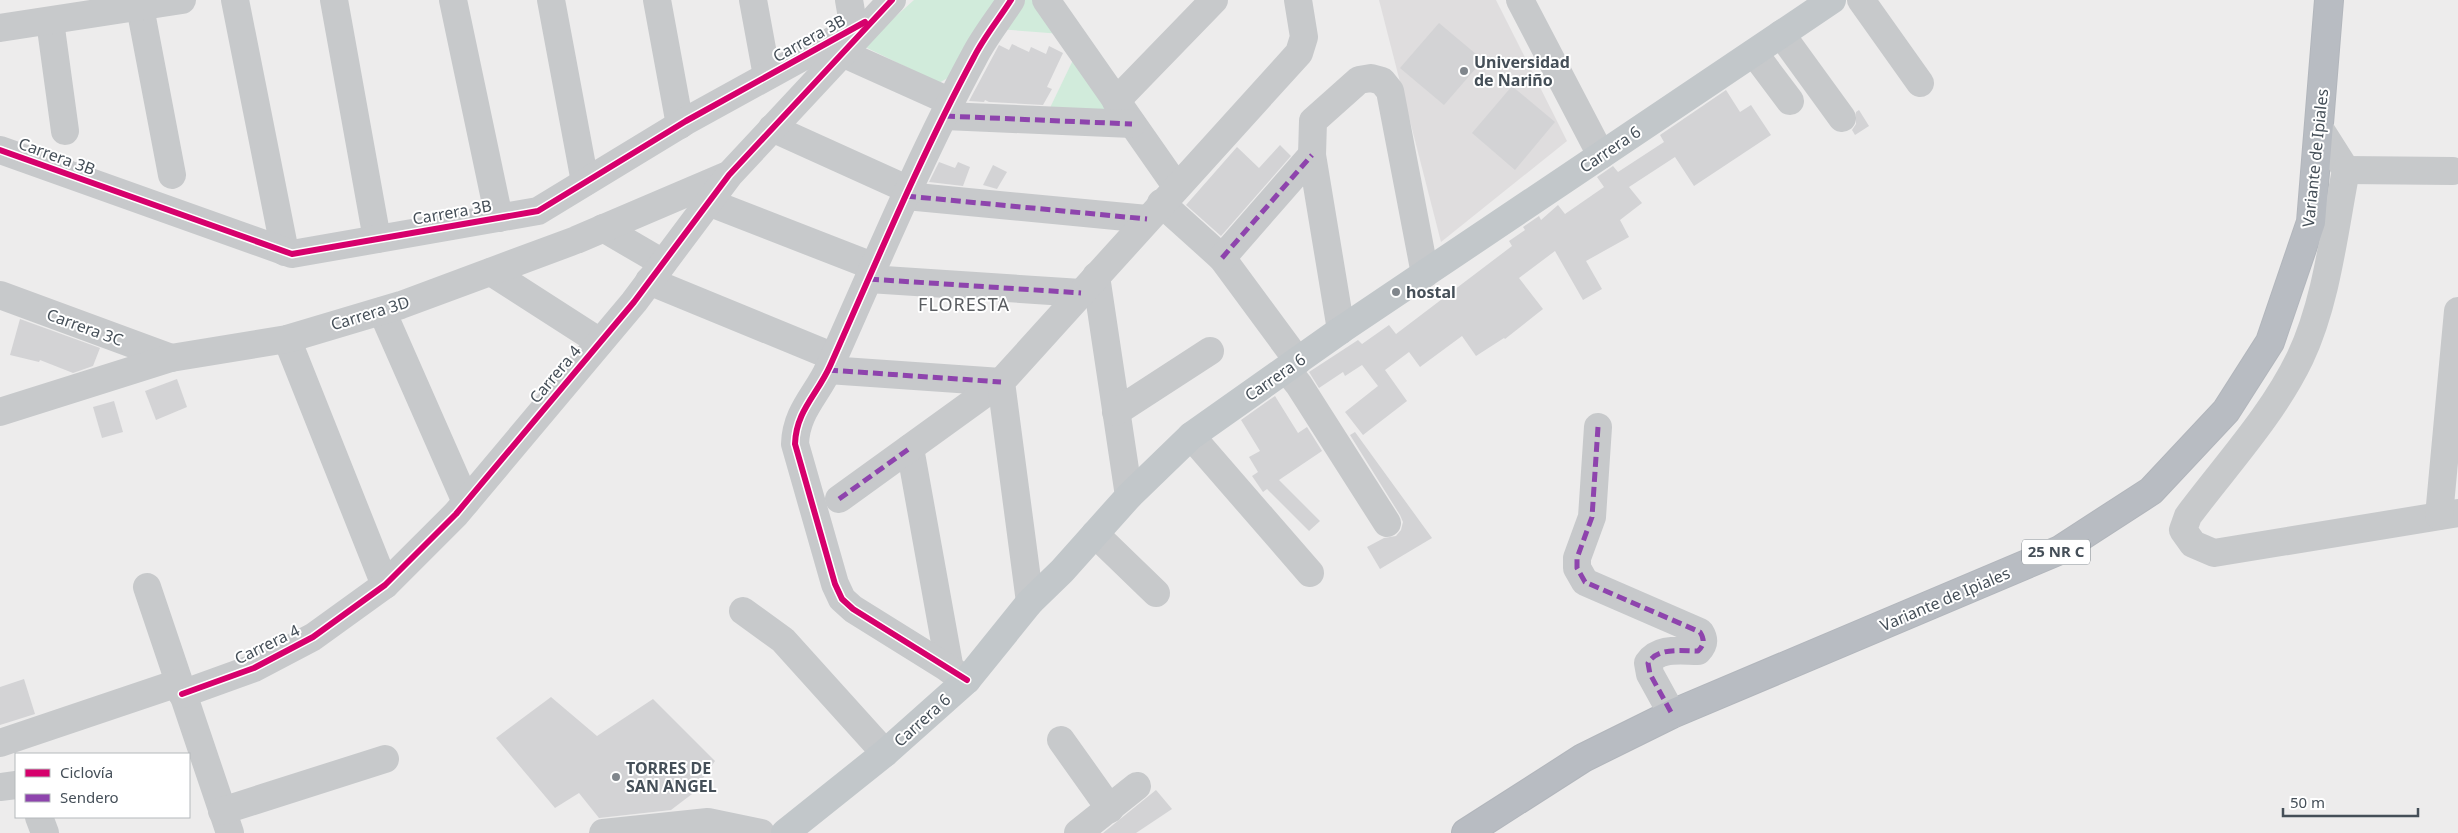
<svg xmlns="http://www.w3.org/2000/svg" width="2458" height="833" viewBox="0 0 2458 833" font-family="'Noto Sans',sans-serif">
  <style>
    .education { fill: #dfddde }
    .green { fill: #d1ebdb }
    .building { fill: #d3d3d5 }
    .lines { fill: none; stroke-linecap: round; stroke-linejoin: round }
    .highway-casing { stroke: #b2b6bc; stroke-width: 30 }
    .minor { stroke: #c7c9cb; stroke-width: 28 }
    .major { stroke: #c2c7ca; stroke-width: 28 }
    .highway { stroke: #b8bcc2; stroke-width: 28 }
    .quiet { stroke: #8e44ad; stroke-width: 5; stroke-dasharray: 10 5; stroke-linecap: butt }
    .cycleway-casing { stroke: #fff; stroke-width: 9 }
    .cycleway { stroke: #d6006c; stroke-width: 6 }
    .poi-dot { fill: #80868c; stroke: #fff; stroke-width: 2 }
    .labels { text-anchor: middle; stroke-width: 4; stroke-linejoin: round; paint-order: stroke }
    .shield { fill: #fff; stroke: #7d848a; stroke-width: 1 }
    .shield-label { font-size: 15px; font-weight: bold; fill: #454f58 }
    .street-label { font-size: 16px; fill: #454f58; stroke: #fff }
    .poi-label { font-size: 16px; font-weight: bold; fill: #454f58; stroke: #fff; text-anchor: start }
    .neighbourhood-label { font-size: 18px; letter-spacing: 1px; fill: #595c60; stroke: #fff }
  </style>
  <rect width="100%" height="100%" fill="#edecec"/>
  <path class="education" d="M1379,0h117l71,141 -126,101z"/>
  <g class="green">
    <path d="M914,0h80l2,5 -38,67 -19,11 -76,-37z"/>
    <path d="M1023,0h13l26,34 -64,-5z"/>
    <path d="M1073,60l49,58 -75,-4z"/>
  </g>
  <g class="building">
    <path d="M1439,23l44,37 -39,45 -44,-37z"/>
    <path d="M1012,44l17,8 2,-5 15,7 3,-8 14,7 -16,34 5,2 -9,16 -54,-3 -4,-2 -1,2 -15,-1 30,-56 10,5z"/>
    <path d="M1512,86l43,36 -40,48 -43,-37z"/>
    <path d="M1726,90l14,22 11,-7 20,30 -77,51 -19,-29 -46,30 13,16 -22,17 9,17 -43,24 16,28 -19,11 -28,-49 -36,27 24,31 -38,30 -1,-1 -28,18 -14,-20 -42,31 -11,-15 -24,18 22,31 -44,34 -18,-23 33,-26 -16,-21 -17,11 -2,-4 -24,16 -10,-16 49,-32 4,4 27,-19 7,9 116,-88 -3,-5 16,-11 -2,-3 16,-11 2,4 17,-15 7,9 39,-27 -7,-10 16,-11 5,6 46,-30 -4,-7z"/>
    <path d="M1859,110l10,16 -14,9 -3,-5 4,-6v-12z"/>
    <path d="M1280,145l11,11 -70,80 -35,-31 51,-58 22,21z"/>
    <path d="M939,162l16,6 3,-6 12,5 -7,19 -34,-4z"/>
    <path d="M993,165l14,7 -10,17 -14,-4z"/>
    <path d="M20,319l80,29 -7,18 -20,7 -33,-13 -1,2 -29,-7z"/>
    <path d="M177,379l10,28 -31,13 -11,-29z"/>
    <path d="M1275,396l23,37 9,-6 15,24 -43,29 41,41 -11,10 -42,-42 -4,3 -11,-16 6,-4 -9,-15 11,-6 -19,-31z"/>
    <path d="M114,401l9,31 -21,6 -9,-31z"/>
    <path d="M1355,432l77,106 -52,31 -13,-22 17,-9 12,-2 5,-6 2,-8 -3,-7 -50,-80z"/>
    <path d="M24,679l11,35 -35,11v-38z"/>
    <path d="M551,697l46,39 56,-37 62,62 -23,33 -21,16 -72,8 -20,-25 -24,15 -59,-70z"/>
    <path d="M1156,790l16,19 -36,24h-33z"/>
  </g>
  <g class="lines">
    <g class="highway-casing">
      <path id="highway" d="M1466,833l117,-75 89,-44 388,-164 91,-59 75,-80 44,-69 41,-120 18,-222"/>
    </g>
    <g class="minor">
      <path d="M235,0l50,252"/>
      <path d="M334,0l43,239"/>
      <path d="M453,0l46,218"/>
      <path d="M551,0l34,182"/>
      <path d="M657,0l23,125"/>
      <path d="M753,0l14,76"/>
      <path d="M849,0l5,29"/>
      <path d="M1046,0l130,186"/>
      <path d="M1520,0l81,155"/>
      <path d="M1861,0l59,83"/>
      <path d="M140,7l32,168"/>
      <path d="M50,21l15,110"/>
      <path d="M0,28l182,-28"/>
      <path d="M1781,34l61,84"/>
      <path d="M842,53l109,49"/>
      <path d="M1754,53l36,48"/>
      <path d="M1116,101l98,-101"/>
      <path d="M945,116l187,8"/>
      <path d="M772,128l137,62"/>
      <path d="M2320,129l26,41c-12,61 -19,131 -46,188 -28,58 -74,107 -112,158l-5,14 10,14 21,9 244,-40"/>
      <path d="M0,150l292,104 246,-43 148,-90 169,-93"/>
      <path d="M2346,170l107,1"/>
      <path d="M906,196l241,23"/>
      <path d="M708,202l167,65"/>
      <path d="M1161,203l61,55 76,103"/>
      <path d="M603,228l60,35"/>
      <path d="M1222,258l90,-103"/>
      <path d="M491,272l109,70"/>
      <path d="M1096,276l33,220"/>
      <path d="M869,279l212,14"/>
      <path d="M649,281l185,76"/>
      <path d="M0,295l171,63"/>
      <path d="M382,311l84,191"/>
      <path d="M1341,330l-29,-175 1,-34 46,-41 12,-2 11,3 8,10 35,183"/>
      <path d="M287,339l98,246"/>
      <path d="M828,370l173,12"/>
      <path d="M1287,370l12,15 88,138"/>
      <path d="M0,412l171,-54 116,-19 114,-34 175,-65 150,-64"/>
      <path d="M1116,412l94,-61"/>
      <path d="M1598,427l-6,90 -15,41v10l8,14 115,50c5,8 4,13 -2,19 -18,0 -40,-4 -50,12l2,11 22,40"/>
      <path d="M1191,436l119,137"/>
      <path d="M910,448l40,222"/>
      <path d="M839,499l162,-117"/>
      <path d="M2439,516l19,-205"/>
      <path d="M1095,534l61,59"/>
      <path d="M147,587l83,246"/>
      <path d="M1030,602l-29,-220 298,-329 5,-16 -6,-37"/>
      <path d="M743,611l40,29 102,113"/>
      <path d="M967,680l-114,-71 -11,-10 -7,-15 -40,-140c1,-33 22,-49 35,-78 46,-103 90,-209 144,-309 10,-20 25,-38 37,-57"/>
      <path d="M182,694l72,-26 59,-31 72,-52 71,-71 178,-212 95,-127 163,-175"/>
      <path d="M1061,740l49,69"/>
      <path d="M0,743l178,-60"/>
      <path d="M0,787l16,-2"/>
      <path d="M222,811l163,-52"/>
      <path d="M39,817l6,16"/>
      <path d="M603,833l105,-11 53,11"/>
      <path d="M1078,833l59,-47"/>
    </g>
    <path class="major" d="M785,833l100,-80 82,-73 63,-78 32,-31 67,-75 62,-60 150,-106 491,-330"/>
    <use href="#highway" class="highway"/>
    <g class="quiet">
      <path d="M945,116l187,8"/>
      <path d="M906,196l241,23"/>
      <path d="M1222,258l90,-103"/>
      <path d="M869,279l212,14"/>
      <path d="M828,370l173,12"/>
      <path d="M1598,427l-6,90 -15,41v10l8,14 115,50c5,8 4,13 -2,19 -18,0 -40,-4 -50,12l2,11 22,40"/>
      <path d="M839,499l71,-51"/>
    </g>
    <g class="cycleway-casing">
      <g id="cycleway">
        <path d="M0,150l292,104 246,-43 148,-90 179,-99"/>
        <path d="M967,680l-114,-71 -11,-10 -7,-15 -40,-140c1,-33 22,-49 35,-78 46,-103 90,-209 144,-309 10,-20 25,-38 37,-57"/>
        <path d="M182,694l72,-26 59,-31 72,-52 71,-71 178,-212 95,-127 163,-175"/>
      </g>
    </g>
    <use href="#cycleway" class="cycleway"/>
  </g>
  <g class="poi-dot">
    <circle cx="1464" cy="71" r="5"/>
    <circle cx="1396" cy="292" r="5"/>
    <circle cx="616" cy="777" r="5"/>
  </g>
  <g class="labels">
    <rect class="shield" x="2022" y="539.5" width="68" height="25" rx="4"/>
    <g class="shield-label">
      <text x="2056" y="557">25 NR C</text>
    </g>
    <g class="street-label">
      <text transform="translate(809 38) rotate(-29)" y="6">Carrera 3B</text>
      <text transform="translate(1610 149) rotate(-34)" y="6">Carrera 6</text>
      <text transform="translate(57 156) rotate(20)" y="6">Carrera 3B</text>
      <text transform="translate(2315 158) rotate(-84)" y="6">Variante de Ipiales</text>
      <text transform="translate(452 212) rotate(-10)" y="6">Carrera 3B</text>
      <text transform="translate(370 313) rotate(-17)" y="6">Carrera 3D</text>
      <text transform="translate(85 327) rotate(20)" y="6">Carrera 3C</text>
      <text transform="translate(555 374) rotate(-50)" y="6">Carrera 4</text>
      <text transform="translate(1275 377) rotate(-35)" y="6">Carrera 6</text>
      <text transform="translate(1945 599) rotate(-23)" y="6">Variante de Ipiales</text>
      <text transform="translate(267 644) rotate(-26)" y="6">Carrera 4</text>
      <text transform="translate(922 720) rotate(-42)" y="6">Carrera 6</text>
    </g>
    <g class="poi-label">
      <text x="1474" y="68">Universidad<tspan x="1474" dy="18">de Nariño</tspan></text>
      <text x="1406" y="298">hostal</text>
      <text x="626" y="774">TORRES DE<tspan x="626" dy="18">SAN ANGEL</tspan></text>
    </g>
    <g class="neighbourhood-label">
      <text x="964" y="311">FLORESTA</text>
    </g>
  </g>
  <rect x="15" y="753" width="175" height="65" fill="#ffffff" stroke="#b5b9bc"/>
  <rect x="25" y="769" width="25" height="8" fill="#d6006c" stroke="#b5b9bc"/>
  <text x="60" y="778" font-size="15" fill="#454f58">Ciclovía</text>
  <rect x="25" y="794" width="25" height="8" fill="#8e44ad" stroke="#b5b9bc"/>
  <text x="60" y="803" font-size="15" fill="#454f58">Sendero</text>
  <path d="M2283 808v8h135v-8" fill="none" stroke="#454f58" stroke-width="2.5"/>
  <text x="2290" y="808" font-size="15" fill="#454f58" stroke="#ffffff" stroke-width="4" paint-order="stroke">50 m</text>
</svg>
